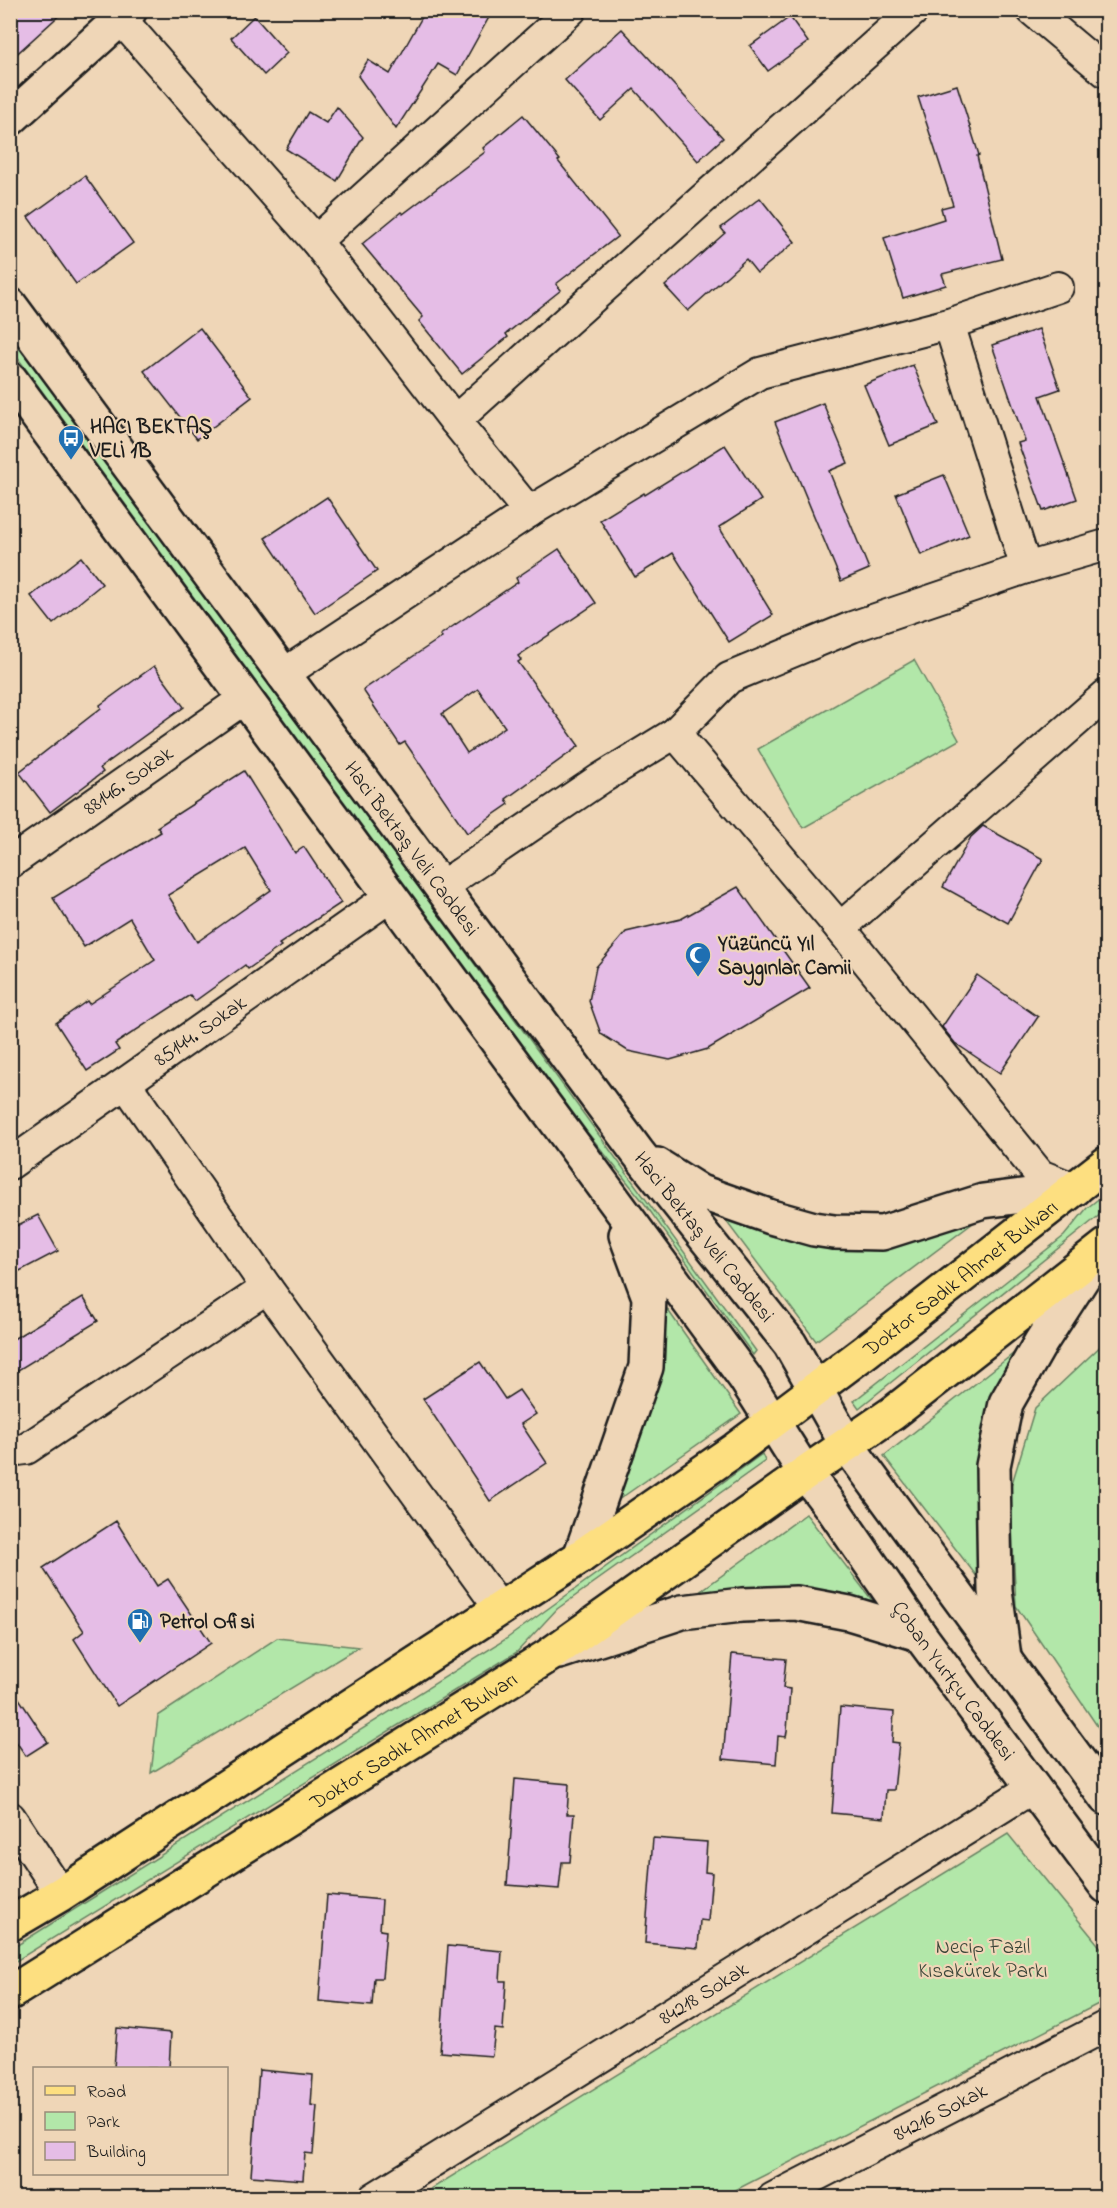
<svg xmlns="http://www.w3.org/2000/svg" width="1117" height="2208" viewBox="0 0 1117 2208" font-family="'Indie Flower',sans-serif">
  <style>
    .green { fill: #b2e7a9; stroke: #678262; stroke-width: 1.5 }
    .building { fill: #e5bde6; stroke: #1c1c1c; stroke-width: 1.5; fill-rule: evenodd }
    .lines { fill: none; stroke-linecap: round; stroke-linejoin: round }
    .minor-casing { stroke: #1c1c1c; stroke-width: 34 }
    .tertiary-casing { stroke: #1c1c1c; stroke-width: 38 }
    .secondary-casing { stroke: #1c1c1c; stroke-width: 38 }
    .primary-casing { stroke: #1c1c1c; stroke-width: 38 }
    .minor { stroke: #efd6b7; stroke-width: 30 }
    .tertiary { stroke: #efd6b7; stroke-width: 33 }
    .secondary { stroke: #efd6b7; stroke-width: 33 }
    .primary { stroke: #fddf80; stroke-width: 33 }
    .labels { text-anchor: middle; stroke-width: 4.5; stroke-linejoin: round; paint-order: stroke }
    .poi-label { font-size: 21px; font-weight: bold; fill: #1c1c1c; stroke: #efd6b7; text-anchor: start }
    .street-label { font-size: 21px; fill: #1c1c1c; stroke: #efd6b7 }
    .park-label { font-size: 21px; fill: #3a4538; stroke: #efd6b7 }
  </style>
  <rect width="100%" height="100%" fill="#efd6b7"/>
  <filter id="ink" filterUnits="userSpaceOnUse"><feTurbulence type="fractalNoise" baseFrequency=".0167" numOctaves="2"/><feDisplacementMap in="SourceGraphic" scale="12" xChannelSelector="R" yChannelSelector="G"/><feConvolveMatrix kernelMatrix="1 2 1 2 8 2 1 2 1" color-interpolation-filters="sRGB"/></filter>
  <g filter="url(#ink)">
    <g class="green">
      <path d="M10,335l405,547 341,469 -3,4 -108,-151 -58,-72 -576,-783z"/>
      <path d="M914,660l45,80 -156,88 -45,-79z"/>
      <path d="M1106,1193v17l-247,198 -5,-7 210,-165 23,-28z"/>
      <path d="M714,1205l106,33 173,-30 -177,133z"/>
      <path d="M665,1306l76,108 -140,98z"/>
      <path d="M1033,1338l-34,67 -11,186 -104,-135z"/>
      <path d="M1106,1341v398l-90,-133 -6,-116 25,-82z"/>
      <path d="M762,1454l3,7 -208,148 -40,43 -506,312v-15l495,-310z"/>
      <path d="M806,1514l79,103 -198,-16z"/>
      <path d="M277,1638l82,9 -208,126 7,-57z"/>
      <path d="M1008,1834l98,120v46l-384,197h-304z"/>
    </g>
    <g class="building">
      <path d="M10,10h55l-55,50z"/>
      <path d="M426,10h67l-36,65 -19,-11 -42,65 -38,-53 10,-16 22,14z"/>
      <path d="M254,16l33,37 -23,22 -33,-37z"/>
      <path d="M790,17l18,25 -40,29 -18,-25z"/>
      <path d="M622,29l101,109 -25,23 -64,-72 -34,31 -35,-40z"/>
      <path d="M957,85l22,70 -2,1 25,103 -60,15 4,11 -43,13 -19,-60 60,-19 -3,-11 12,-3 -35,-108z"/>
      <path d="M337,107l26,30 -26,44 -51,-32 22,-37 18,11z"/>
      <path d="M523,115l37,45 -2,1 60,75 -62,48 5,6 -55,44 2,3 -46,37 -43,-53 4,-4 -61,-73 39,-32 2,2 82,-62 -2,-4z"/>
      <path d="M85,176l48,67 -57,41 -48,-67z"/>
      <path d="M760,198l35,44 -38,31 -11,-14 -58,52 -23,-25 60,-53 -4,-5z"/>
      <path d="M200,328l52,69 -55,42 -53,-68z"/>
      <path d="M1039,329l21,60 -20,7 37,103 -34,12 -25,-68 7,-2 -33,-96z"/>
      <path d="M913,365l25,60 -49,20 -25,-60z"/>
      <path d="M823,403l25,60 -19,8 40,98 -28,12 -66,-159z"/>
      <path d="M725,445l36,55 -42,27 54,88 -44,27 -56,-89 -38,24 -35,-57 44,-27 1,2z"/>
      <path d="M944,475l25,60 -48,20 -25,-61z"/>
      <path d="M327,497l50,74 -62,42 -50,-75z"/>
      <path d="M559,549l37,54 -78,53 3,4 -3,2 61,84 -73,53 3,5 -42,29 -62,-91 -5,3 -37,-55 79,-53 -2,-2 78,-53 -2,-4zM478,689l27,38 -38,26 -25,-39z"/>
      <path d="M81,557l21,27 -49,40 -22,-28z"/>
      <path d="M154,666l30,41 -84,61 3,4 -53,40 -31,-40 82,-64 -1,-3z"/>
      <path d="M244,771l51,82 9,-6 37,56 -62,41 2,2 -33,23 -3,-4 -50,36 -5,-6 -75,49 4,6 -32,21 -31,-48 31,-22 2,3 66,-44 -25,-42 -46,29 -31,-49 108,-66 -4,-5zM245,848l26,42 -74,52 -29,-47z"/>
      <path d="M983,826l60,33 -35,64 -65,-36 28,-50z"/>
      <path d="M738,887l72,101 -102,61 -38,11 -42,-9 -27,-17 -12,-33 7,-34 30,-35 55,-13z"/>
      <path d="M977,975l61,42 -38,56 -45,-30 -13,-16z"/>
      <path d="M38,1215l20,36 -48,25v-47z"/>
      <path d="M83,1297l15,24 -88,54v-34z"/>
      <path d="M480,1362l25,37 14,-9 17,24 -15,10 26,39 -57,38 -67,-102z"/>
      <path d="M116,1521l41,65 11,-7 43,64 -94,63 -43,-67 10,-8 -41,-63z"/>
      <path d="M732,1654l54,5 -3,29 7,1 -3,42 -1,6 -8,-1 -2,28 -53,-5z"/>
      <path d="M10,1685l38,57 -22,14 -16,-23z"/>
      <path d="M840,1707l54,5 -2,30 7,1 -5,47h-8l-2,28 -52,-5z"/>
      <path d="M515,1779l54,5 -2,30h7l-4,48h-8l-3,27 -52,-4z"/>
      <path d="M653,1838l54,4 -2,30 7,1 -4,48 -8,-1 -2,28 -53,-5z"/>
      <path d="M327,1895l55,5 -2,30 6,1 -4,47h-8l-2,28 -53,-5z"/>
      <path d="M448,1946l54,5 -2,30h6l-3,49 -8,-1 -3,27 -52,-4z"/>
      <path d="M117,2028l54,5 -2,35h-55z"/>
      <path d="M259,2070l54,5 -2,30 6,1 -4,48 -8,-1 -2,27 -52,-4z"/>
    </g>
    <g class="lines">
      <g class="minor-casing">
        <g id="minor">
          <path d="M113,10l203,231 139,180 74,91"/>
          <path d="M1032,10l74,62"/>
          <path d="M316,241l255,-231"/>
          <path d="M455,421l459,-411"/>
          <path d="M1026,568l80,-23"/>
          <path d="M282,675l247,-163 231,-139 189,-49 109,-37"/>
          <path d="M675,733l165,195 200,247 35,14"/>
          <path id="s1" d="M10,863l235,-165"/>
          <path d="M441,889l13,-11 146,-99 75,-46 54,-55 123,-51 174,-59 -77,-244"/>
          <path d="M840,928l266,-233"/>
          <path d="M126,1084l141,204 233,321"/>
          <path id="s2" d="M10,1164l381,-268"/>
          <path d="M10,1451l16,-2 241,-161"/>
          <path d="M10,1817l51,77"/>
          <path id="s3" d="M374,2198l660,-411"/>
          <path id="s4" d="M773,2198l333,-172"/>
        </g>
      </g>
      <g class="tertiary-casing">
        <path id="tertiary" d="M10,119l120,-109"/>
      </g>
      <g class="secondary-casing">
        <g id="secondary">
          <path id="s5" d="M10,305l628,848 152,191 57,101 259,353"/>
          <path id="s6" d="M10,379l735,999 60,95 30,39 84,122 187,252"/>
          <path d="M657,1165l43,27 71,25 43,12 20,3 48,1 101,-32 92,-12"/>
          <path d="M580,1557l66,-190 3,-70 -23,-62"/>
          <path d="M559,1652l123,-40 60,-7 54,-2 53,10 70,21"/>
          <path d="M1004,1657l-9,-66 -2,-125 13,-63 35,-61 57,-88"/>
        </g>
      </g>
      <g class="primary-casing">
        <g id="primary">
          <path id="s7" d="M10,1924l51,-30 519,-337 156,-108 129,-97 241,-188"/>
          <path id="s8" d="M10,1993l538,-337 257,-183 88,-60 213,-167"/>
        </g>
      </g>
      <use href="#minor" class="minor"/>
      <use href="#tertiary" class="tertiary"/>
      <use href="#secondary" class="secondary"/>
      <use href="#primary" class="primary"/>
    </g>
  </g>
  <defs>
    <g id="bus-pin" transform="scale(1.35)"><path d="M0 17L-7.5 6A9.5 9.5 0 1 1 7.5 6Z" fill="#1f6fb2" stroke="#efd6b7"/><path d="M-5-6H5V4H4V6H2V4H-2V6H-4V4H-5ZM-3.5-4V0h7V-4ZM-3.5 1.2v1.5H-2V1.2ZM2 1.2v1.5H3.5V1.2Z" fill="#fff"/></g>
    <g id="mosque-pin" transform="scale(1.35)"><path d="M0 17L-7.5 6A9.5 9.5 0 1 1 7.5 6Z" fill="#1f6fb2" stroke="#efd6b7"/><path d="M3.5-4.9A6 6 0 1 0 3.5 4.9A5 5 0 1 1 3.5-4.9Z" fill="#fff"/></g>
    <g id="fuel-pin" transform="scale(1.35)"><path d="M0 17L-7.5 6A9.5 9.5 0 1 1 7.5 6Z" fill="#1f6fb2" stroke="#efd6b7"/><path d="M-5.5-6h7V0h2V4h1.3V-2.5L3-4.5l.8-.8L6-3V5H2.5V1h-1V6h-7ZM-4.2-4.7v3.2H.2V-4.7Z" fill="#fff"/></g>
  </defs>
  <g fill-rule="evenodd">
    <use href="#bus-pin" x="71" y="438"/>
    <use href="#mosque-pin" x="698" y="955"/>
    <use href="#fuel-pin" x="140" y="1621"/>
  </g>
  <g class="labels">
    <g class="poi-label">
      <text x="90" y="433">HACI BEKTAŞ<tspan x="90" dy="24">VELİ 1B</tspan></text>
      <text x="718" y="950">Yüzüncü Yıl<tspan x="718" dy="24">Saygınlar Camii</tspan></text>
      <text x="160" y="1628">Petrol Ofisi</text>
    </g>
    <g class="street-label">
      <text dy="7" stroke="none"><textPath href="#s1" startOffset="144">88146. Sokak</textPath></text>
      <text dy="7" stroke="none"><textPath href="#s5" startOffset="676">Haci Bektaş Veli Caddesi</textPath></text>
      <text dy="7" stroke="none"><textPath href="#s2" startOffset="232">85144. Sokak</textPath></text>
      <text dy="7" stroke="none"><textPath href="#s5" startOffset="1162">Haci Bektaş Veli Caddesi</textPath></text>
      <text dy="7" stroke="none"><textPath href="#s7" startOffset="1150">Doktor Sadık Ahmet Bulvarı</textPath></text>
      <text dy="7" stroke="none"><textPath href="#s6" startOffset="1608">Çoban Yurtçu Caddesi</textPath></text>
      <text dy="7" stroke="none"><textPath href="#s8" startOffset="476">Doktor Sadık Ahmet Bulvarı</textPath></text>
      <text dy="7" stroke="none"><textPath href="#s3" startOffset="388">84218 Sokak</textPath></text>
      <text dy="7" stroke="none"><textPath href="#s4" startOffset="188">84216 Sokak</textPath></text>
    </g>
    <g class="park-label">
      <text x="983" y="1953">Necip Fazıl<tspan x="983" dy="24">Kısakürek Parkı</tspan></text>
    </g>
  </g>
  <rect width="1117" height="2208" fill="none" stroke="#efd6b7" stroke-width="36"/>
  <rect x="18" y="18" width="1081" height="2172" fill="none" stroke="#1c1c1c" stroke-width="2" filter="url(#ink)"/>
  <rect x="33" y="2067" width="195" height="108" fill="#efd6b7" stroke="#9b8c79" stroke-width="1.5"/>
  <rect x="45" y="2086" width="30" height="9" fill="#fddf80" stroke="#9b8c79" stroke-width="1.5"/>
  <text x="87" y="2097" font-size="18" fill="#1c1c1c">Road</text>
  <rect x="45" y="2112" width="30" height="18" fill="#b2e7a9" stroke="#9b8c79" stroke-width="1.5"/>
  <text x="87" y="2127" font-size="18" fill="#1c1c1c">Park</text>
  <rect x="45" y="2142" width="30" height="18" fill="#e5bde6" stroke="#9b8c79" stroke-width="1.5"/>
  <text x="87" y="2157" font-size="18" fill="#1c1c1c">Building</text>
</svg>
